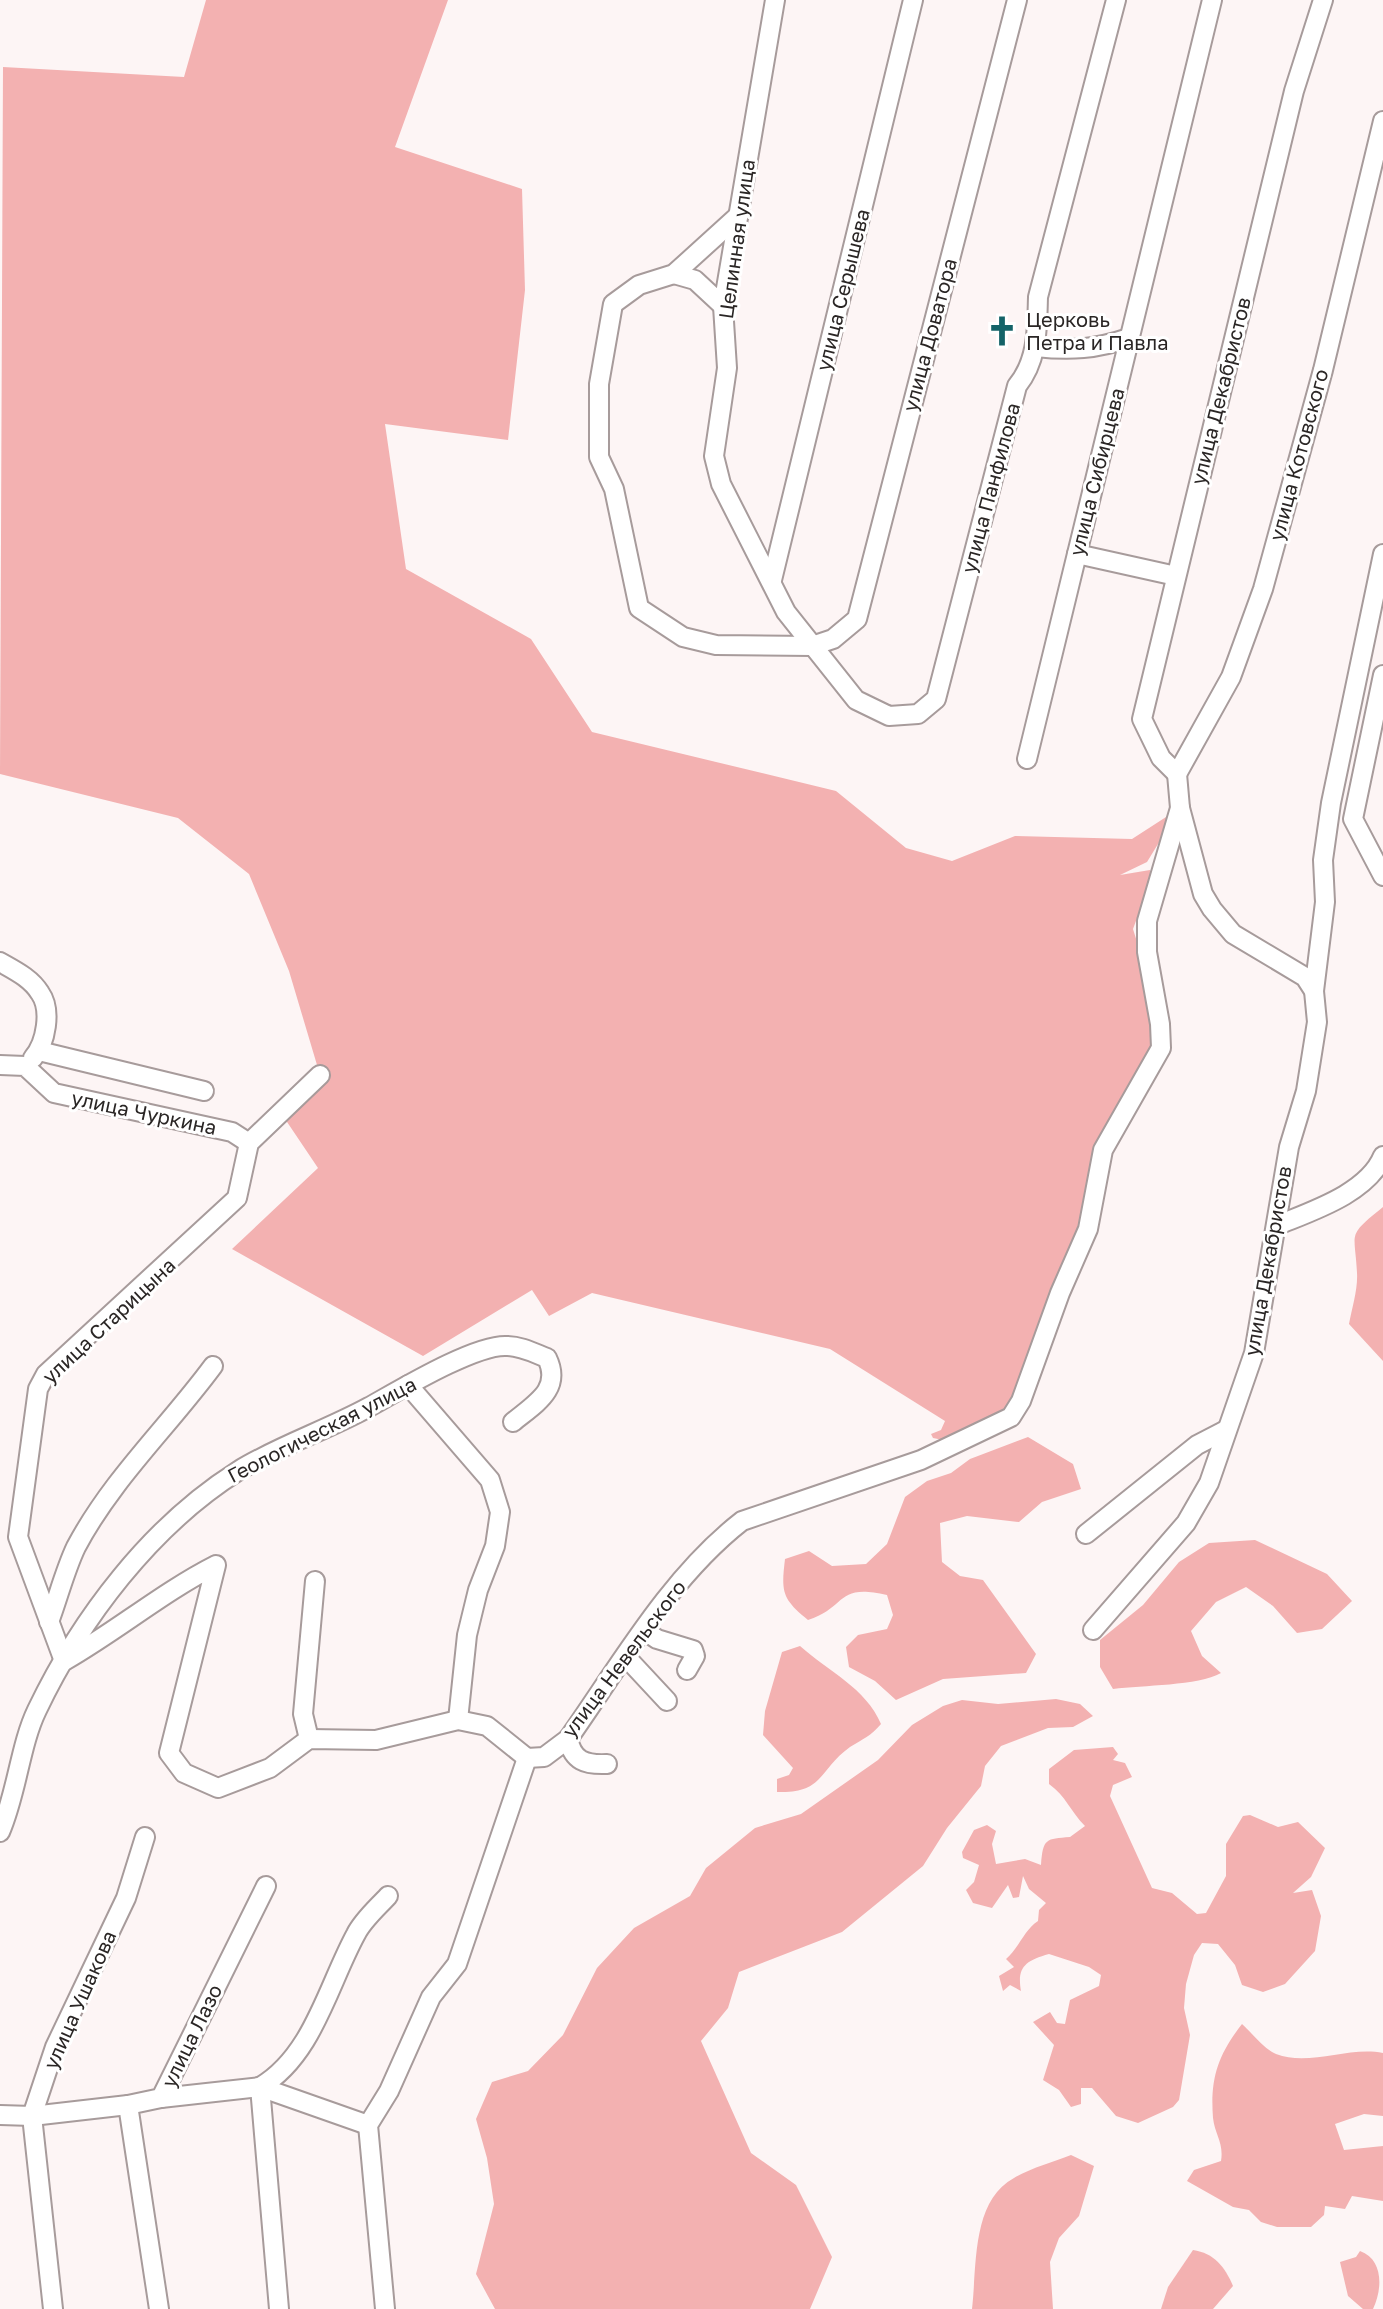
<svg xmlns="http://www.w3.org/2000/svg" width="1383" height="2309" viewBox="0 0 1383 2309" font-family="'Golos Text',sans-serif">
  <style>
    .green { fill: #f3b1b1 }
    .lines { fill: none; stroke-linecap: round; stroke-linejoin: round }
    .minor-casing { stroke: #a79b9b; stroke-width: 22 }
    .minor { stroke: #fff; stroke-width: 18 }
    .labels { text-anchor: middle; stroke-width: 6; stroke-linejoin: round; paint-order: stroke }
    .street-label { font-size: 20px; fill: #2a2625; stroke: #fff }
    .poi-label { font-size: 20px; fill: #2a2625; stroke: #fff; text-anchor: start }
  </style>
  <rect width="100%" height="100%" fill="#fdf5f5"/>
  <g class="green">
    <path d="M206,0h242l-53,147 127,42 3,101 -17,150 -123,-16 21,145 125,70 61,93 244,59 70,57 46,13 63,-25 117,3 48,-31 -33,54 -27,13 30,-5 2,7 -19,52 9,29 13,91 -63,112 -7,55 -78,195 -59,30 -15,-3 -2,-4 10,-4 4,-9 -115,-72 -238,-56 -43,23 -17,-26 -109,66 -191,-107 86,-81 -37,-55 39,-38 -31,-104 -40,-97 -71,-56 -178,-44 3,-707 181,10z"/>
    <path d="M1383,1207v154l-34,-37c3,-16 9,-35 8,-51 -2,-42 -11,-36 26,-66z"/>
    <path d="M1028,1437l45,27 8,25 -39,13 -23,20 -52,-6 -27,7 2,39 18,14 23,4 53,74 -10,19 -83,6 -47,21 -21,-19 -26,-14 -3,-20 12,-12 29,-6 6,-14 -6,-20c-52,-12 -39,12 -79,25 -26,-21 -27,-28 -23,-61l24,-8 23,15 34,-2 21,-20 18,-47 22,-16 24,-8 19,-14z"/>
    <path d="M1255,1540l72,34 25,27 -30,28 -25,4 -24,-27 -27,-19 -30,15 -25,29 11,25 19,17c-23,13 -78,12 -108,16l-13,-22v-27l43,-35 36,-43 30,-19z"/>
    <path d="M800,1646c28,25 66,42 81,78 -10,12 -18,15 -31,23 -31,22 -26,47 -73,45v-13l12,-4 4,-7 -30,-33 2,-24 17,-59z"/>
    <path d="M1056,1699l24,5 13,12 -20,11 -25,1 -47,18 -16,20 -4,20 -34,42 -24,38 -81,66 -103,40 -11,36 -27,33 50,112 45,32 36,72 -22,52h-315l-19,-35 18,-70 -7,-46 -11,-39 16,-37 36,-11 35,-36 34,-67 37,-40 56,-32 16,-28 49,-40 46,-14 77,-54 34,-35 31,-19 19,-6 36,4z"/>
    <path d="M1113,1747l5,7 -5,6 12,3 7,14 -19,8 -3,11 42,92 20,5 25,21 9,-1 20,-37v-32l17,-28 7,-1 28,12 20,-5 27,26 -14,29 -18,16 19,-3 9,26 -6,35 -30,33 -22,8 -21,-7 -7,-20 -17,-21 -16,-1 -8,12 -8,29 -2,24 6,27 -11,65 -6,7 -35,16 -22,-7 -24,-28h-11v16l-10,3 -12,-17 -16,-10 11,-35 -21,-23 17,-10 7,11 8,1 5,-24 29,-14 2,-11 -12,-8 -40,-13c-25,7 -32,14 -28,37l-11,-6 -7,6 -4,-15 15,-9 -8,-8c13,-11 18,-29 32,-38l1,-11 7,-7 -17,-14 -6,-13 -4,21 -6,1 -5,-13 -16,23 -19,-5 -7,-13 8,-8 5,-17 -16,-7 -1,-6 12,-22 13,-5 9,6 -4,13 4,20 29,-5 16,6c2,-27 5,-26 29,-28l15,-11c-15,-15 -19,-30 -36,-42v-15l25,-19z"/>
    <path d="M1242,2024c10,9 22,25 34,30 33,13 72,-8 107,-1v63l-19,-2 -29,10 9,26 39,-4v55l-31,-5 -7,13 -20,-3 -1,9 -13,12h-34l-16,-5 -12,-12 -16,-3 -46,-26 7,-11 27,-9c3,-18 -6,-26 -8,-43 -3,-40 5,-63 29,-94z"/>
    <path d="M1071,2155l23,11 -15,50 -20,22 -9,24 3,47h-81c5,-41 -1,-108 42,-131 17,-10 39,-16 57,-23z"/>
    <path d="M1193,2250c21,3 32,17 40,36l-20,23h-52l7,-22z"/>
    <path d="M1360,2251c23,8 23,37 13,58h-10l-15,-13 -8,-34 16,-5z"/>
  </g>
  <g class="lines">
    <g class="minor-casing">
      <g id="minor">
        <path d="M775,0l-52,306 4,62 -13,88 7,28 65,128 70,88 33,16 29,-2 18,-15 81,-313c21,-26 20,-57 21,-89l78,-297"/>
        <path d="M738,216l-64,58 -35,11 -26,19 -14,80v73l15,32 25,119 44,29 33,8 96,1 21,-7 24,-20 160,-619"/>
        <path d="M674,274l21,6 28,26"/>
        <path d="M1036,347c35,4 60,2 93,-9"/>
        <path d="M1077,554l99,22"/>
        <path d="M772,580l141,-580"/>
        <path d="M1383,675l-30,144 30,57"/>
        <path d="M1027,759l185,-759"/>
        <path d="M1177,774l-16,-16 -19,-39 152,-628 29,-91"/>
        <path d="M1177,774l54,-97 32,-88 60,-219 60,-249"/>
        <path d="M0,962c14,8 31,16 40,31 12,17 6,50 -7,65"/>
        <path d="M1314,991l11,-89 -2,-42 8,-57 52,-249"/>
        <path d="M39,1051l165,40"/>
        <path d="M0,1065l25,1 29,27 178,39 17,11"/>
        <path d="M1278,1225c34,-14 90,-32 105,-69"/>
        <path d="M408,1385l82,95 10,32 -5,34 -17,44 -11,45 -9,85"/>
        <path d="M1086,1534l111,-89 29,-15"/>
        <path d="M49,1622c9,-24 16,-52 27,-75 36,-68 92,-120 137,-181"/>
        <path d="M1093,1630l93,-107 23,-40 45,-130 35,-206 17,-56 11,-69 -3,-31 -9,-14 -72,-43 -21,-25 -9,-15 -23,-86"/>
        <path d="M645,1631l12,8 36,11 2,6 -8,14"/>
        <path d="M626,1657l41,44"/>
        <path d="M66,1660c52,-30 97,-68 150,-95l-47,188 15,20 34,15 52,-20 39,-29 67,1 82,-20 29,6 40,32"/>
        <path d="M64,1661l-46,-124 20,-148 8,-15 191,-176 12,-55 71,-68"/>
        <path d="M309,1739l-6,-25 12,-133"/>
        <path d="M568,1739c5,22 17,26 39,25"/>
        <path d="M527,1758l17,-1 24,-18c52,-74 102,-162 174,-218l179,-61 90,-43 10,-16 39,-108 28,-64 15,-79 58,-102 -1,-24 -13,-72v-31l33,-113 -3,-34"/>
        <path d="M0,1832c17,-39 20,-87 37,-122 44,-92 114,-184 201,-239 38,-24 89,-41 131,-64 29,-16 106,-63 138,-61 14,0 27,7 40,12 15,31 -11,45 -34,64"/>
        <path d="M161,2098l99,-11 108,38"/>
        <path d="M0,2115l32,1 96,-11"/>
        <path d="M53,2309l-21,-193 23,-69 71,-149 19,-61"/>
        <path d="M159,2309l-31,-204 33,-7 105,-212"/>
        <path d="M279,2309l-19,-222c53,-31 68,-102 96,-153 7,-14 21,-26 32,-38"/>
        <path d="M385,2309l-17,-184 21,-34 42,-94 26,-33 70,-206"/>
      </g>
    </g>
    <use href="#minor" class="minor"/>
  </g>
  <defs>
    <g id="church-bare" transform="scale(2.4)"><path d="M-1.2-6h2.4v3.5h3.3v2.4h-3.3V6h-2.4V-.1h-3.3v-2.4h3.3Z" fill="#146368" stroke="#fff" stroke-width="2.5" paint-order="stroke"/></g>
  </defs>
  <g fill-rule="evenodd">
    <use href="#church-bare" x="1002" y="331"/>
  </g>
  <g class="labels">
    <g class="street-label">
      <text transform="translate(737 239) rotate(-82)" y="7">Целинная улица</text>
      <text transform="translate(843 290) rotate(-76)" y="7">улица Серышева</text>
      <text transform="translate(930 335) rotate(-75)" y="7">улица Доватора</text>
      <text transform="translate(1221 391) rotate(-76)" y="7">улица Декабристов</text>
      <text transform="translate(1299 455) rotate(-75)" y="7">улица Котовского</text>
      <text transform="translate(1097 472) rotate(-76)" y="7">улица Сибирцева</text>
      <text transform="translate(991 488) rotate(-75)" y="7">улица Панфилова</text>
      <text transform="translate(144 1113) rotate(12)" y="7">улица Чуркина</text>
      <text transform="translate(1268 1261) rotate(-80)" y="7">улица Декабристов</text>
      <text transform="translate(109 1321) rotate(-43)" y="7">улица Старицына</text>
      <text transform="translate(322 1430) rotate(-27)" y="7">Геологическая улица</text>
      <text transform="translate(624 1659) rotate(-53)" y="7">улица Невельского</text>
      <text transform="translate(80 2000) rotate(-66)" y="7">улица Ушакова</text>
      <text transform="translate(192 2036) rotate(-64)" y="7">улица Лазо</text>
    </g>
    <g class="poi-label">
      <text x="1026" y="327">Церковь<tspan x="1026" dy="23">Петра и Павла</tspan></text>
    </g>
  </g>
</svg>
